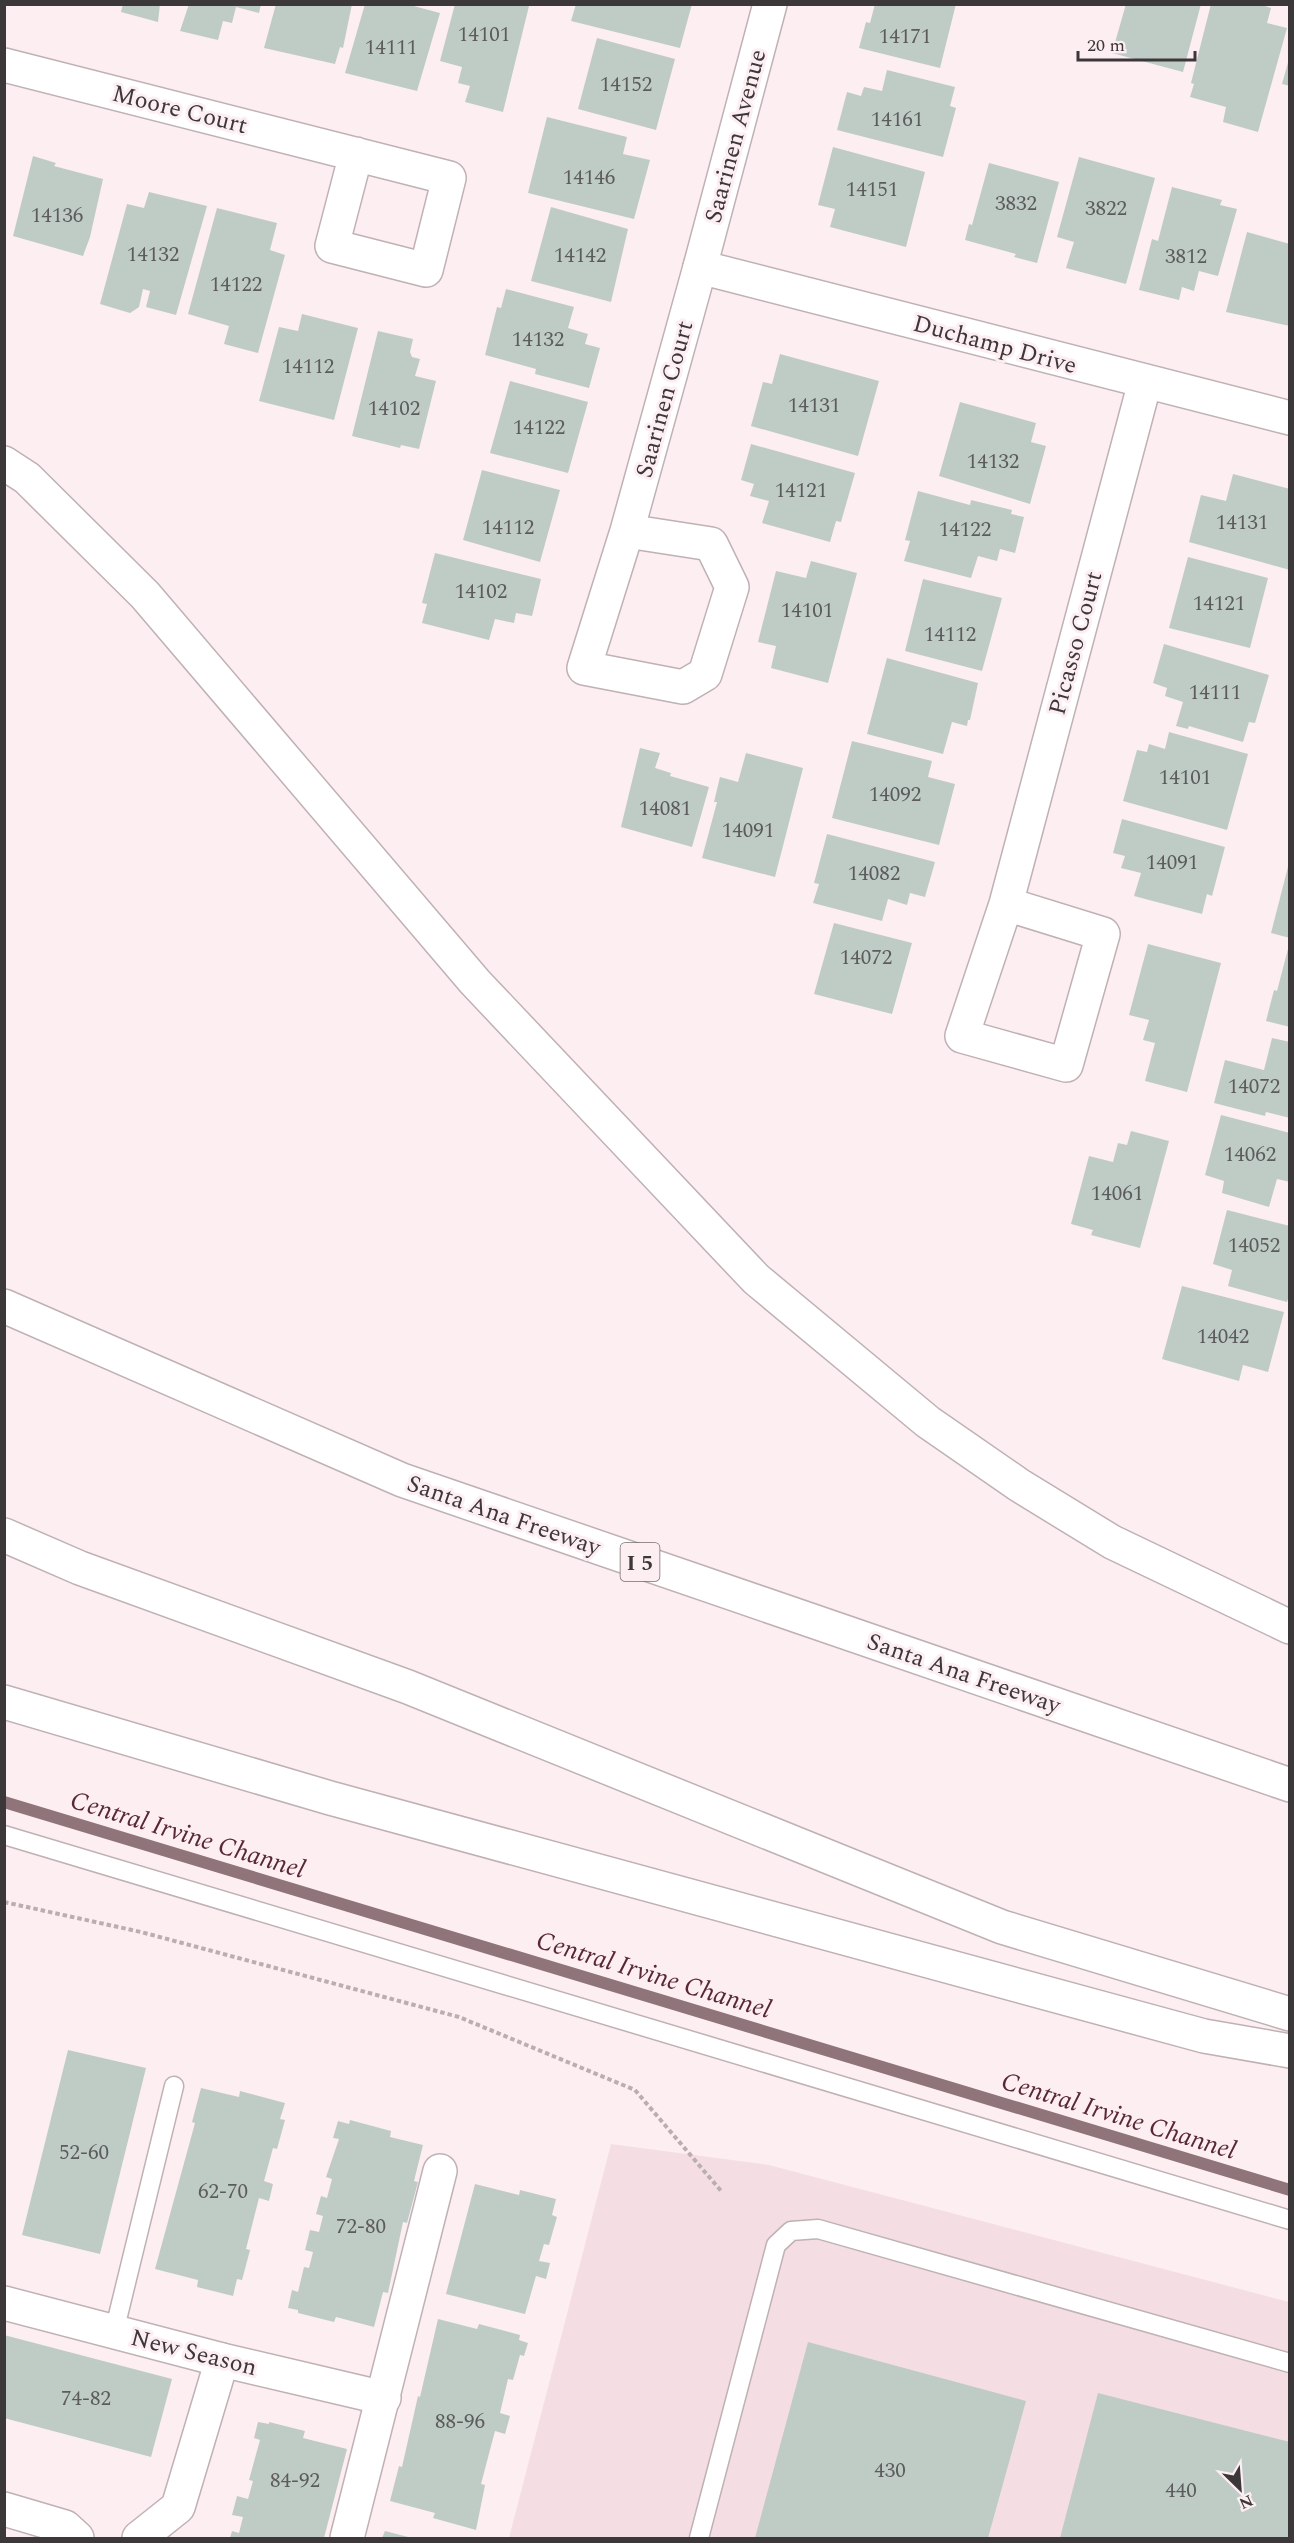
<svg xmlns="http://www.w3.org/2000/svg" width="1294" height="2543" viewBox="0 0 1294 2543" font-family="Spectral,serif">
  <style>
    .built { fill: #f4dee3 }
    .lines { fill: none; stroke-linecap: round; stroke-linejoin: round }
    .stream { stroke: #8f747a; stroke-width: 12 }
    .building { fill: #bfccc6 }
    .lane-casing { stroke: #bfb1b4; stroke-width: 21 }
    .street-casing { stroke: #bfb1b4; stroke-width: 36 }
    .secondary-casing { stroke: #bfb1b4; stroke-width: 36 }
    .highway-casing { stroke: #bfb1b4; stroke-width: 36 }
    .path { stroke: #baaeb1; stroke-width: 4; stroke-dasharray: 4.5 3; stroke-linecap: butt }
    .lane { stroke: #fff; stroke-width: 18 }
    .street { stroke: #fff; stroke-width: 33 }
    .secondary { stroke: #fff; stroke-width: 33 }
    .highway { stroke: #fff; stroke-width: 33 }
    .labels { text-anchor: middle; stroke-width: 6; stroke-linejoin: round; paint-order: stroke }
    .number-label { font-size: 21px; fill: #5d5c5c }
    .shield { fill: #fdeef2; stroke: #766e70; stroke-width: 1.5 }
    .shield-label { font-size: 22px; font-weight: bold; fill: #3c3738 }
    .street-label { font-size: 24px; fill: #3c3738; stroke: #fdeef2 }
    .water-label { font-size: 26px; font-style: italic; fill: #592837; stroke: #fdeef2 }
  </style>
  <rect width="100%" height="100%" fill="#fdeef2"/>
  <path class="built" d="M611,2144l158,21 520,137v236h-780z"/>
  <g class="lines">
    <path class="stream" d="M4,1802l1286,388"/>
  </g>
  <g class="building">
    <path d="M123,4h37l-2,18 -37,-10z"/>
    <path d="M189,4h72l-2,9 -23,-6 -4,16 -9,-2 -5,19 -38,-9z"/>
    <path d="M276,4h76l-9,44 -3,-1 -5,17 -71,-16z"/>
    <path d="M365,4h41l34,9 -23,78 -72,-18z"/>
    <path d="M455,4h66l8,2 -26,106 -38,-10 5,-16 -12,-3 4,-16 -22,-6z"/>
    <path d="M576,4h116l-12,44 -109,-27z"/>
    <path d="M875,4h81l-16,64 -81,-20 7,-26 4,1z"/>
    <path d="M1126,4h75l-18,68 -71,-19z"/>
    <path d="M1211,4h48l12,4 -4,15 20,5 -29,104 -35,-10 3,-15 -36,-10 4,-13 -3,-1z"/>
    <path d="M597,38l78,21 -19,71 -78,-21z"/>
    <path d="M1289,59h1v27l-8,-2z"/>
    <path d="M887,70l68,17 -5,19 6,2 -13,49 -106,-27 10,-38 14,4 3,-9 18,4z"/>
    <path d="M547,117l80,20 -4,17 27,6 -16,59 -106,-26z"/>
    <path d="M833,147l92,25 -19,75 -76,-20 5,-18 -17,-4z"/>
    <path d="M33,156l23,7 -2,3 49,13 -13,58 -7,19 -70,-20z"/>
    <path d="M1079,157l76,21 -29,106 -60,-16 8,-26 -17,-5z"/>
    <path d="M989,163l70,19 -22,81 -23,-6 2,-3 -51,-14 4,-16 3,1z"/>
    <path d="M1172,187l50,13 -2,5 17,4 -19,67 -19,-5 -5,20 -12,-4 -3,13 -40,-10 13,-51 6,2z"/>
    <path d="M149,192l58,14 -31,109 -30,-8 4,-16 -7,-2 -4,18 -9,6 -30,-9 27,-100 17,4z"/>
    <path d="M551,207l77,22 -17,73 -80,-21z"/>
    <path d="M217,208l60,15 -7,27 15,5 -27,98 -34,-9 5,-18 -41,-12z"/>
    <path d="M1247,232l43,12v82l-64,-14z"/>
    <path d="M506,289l68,18 -6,21 20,6 -3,10 15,4 -11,40 -54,-14 1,-5 -51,-14 12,-48 4,1z"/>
    <path d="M302,314l56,14 -24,92 -75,-19 20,-74 19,4z"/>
    <path d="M378,331l35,8 -3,13 2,5 8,2 -5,17 21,5 -17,68 -18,-4 -1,3 -48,-12z"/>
    <path d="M780,354l99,27 -21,75 -107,-30 12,-44 9,2z"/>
    <path d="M510,381l78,21 -20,71 -78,-20z"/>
    <path d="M960,402l76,21 -5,19 15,4 -16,58 -91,-28z"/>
    <path d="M751,444l104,29 -14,49 -5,-1 -6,21 -68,-19 7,-22 -19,-5 4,-12 -13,-4z"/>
    <path d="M482,470l78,20 -20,72 -77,-22z"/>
    <path d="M1233,474l57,15v81l-101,-28 12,-47 25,6z"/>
    <path d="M918,491l52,14 1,-5 41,10 -1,4 13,3 -9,36 -15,-4 -3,12 -19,-5 -7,22 -67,-17 6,-20 -5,-1z"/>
    <path d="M435,553l106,26 -9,37 -16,-3 -2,10 -19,-4 -6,21 -67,-17 5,-19 -5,-1z"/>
    <path d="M1188,557l80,21 -18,70 -81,-20z"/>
    <path d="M811,561l46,12 -29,110 -57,-15 5,-22 -18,-4 18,-71 30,7z"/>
    <path d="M923,579l79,19 -20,73 -77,-20z"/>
    <path d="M1164,644l105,31 -14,48 -6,-1 -6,20 -54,-16 -1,3 -12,-3 7,-24 -18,-6 2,-8 -14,-5z"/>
    <path d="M887,658l91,25 -8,37h-2l-1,6 -15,-4 -9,32 -76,-20z"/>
    <path d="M1169,732l79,22 -21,76 -104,-29 14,-51 10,2 2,-8 16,5z"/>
    <path d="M852,741l80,20 -4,16 27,7 -16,61 -107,-27z"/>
    <path d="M640,748l20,5 -5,15 16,5 -1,3 39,11 -17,60 -71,-20z"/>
    <path d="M746,753l57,15 -28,109 -73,-19 15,-56h-3l6,-25 18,5z"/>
    <path d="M1122,819l103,28 -13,49 -5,-2 -5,20 -68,-18 7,-23 -20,-5 4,-12 -12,-3z"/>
    <path d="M827,834l108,28 -10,35 -15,-4 -3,12 -19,-6 -6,22 -69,-18 6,-19 -5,-1z"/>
    <path d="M1289,863h1v75l-19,-5z"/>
    <path d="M834,923l78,20 -20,71 -78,-20z"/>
    <path d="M1148,944l73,19 -34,129 -42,-11 10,-38 -12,-3 6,-20 -20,-5z"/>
    <path d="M1289,945h1v82l-24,-6 8,-31 3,1z"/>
    <path d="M1272,1038l18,4v76l-24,-6 -1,4 -51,-13 11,-43 39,10z"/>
    <path d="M1221,1115l69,18v49l-13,-3 -8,28 -47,-14 2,-12 -19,-6z"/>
    <path d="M1131,1131l38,10 -29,107 -49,-13 2,-5 -22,-6 18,-68 24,6 5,-19 9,2z"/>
    <path d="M1227,1210l63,16v67l-3,9 -59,-16 4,-16 -19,-6z"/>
    <path d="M1182,1286l102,26 -16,60 -25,-7 -4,16 -77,-22z"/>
    <path d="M68,2050l78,18 -46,186 -78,-19z"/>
    <path d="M201,2088l38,9 1,-6 45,12 -5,16 5,1 -8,29 -4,-1 -9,33 9,3 -4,17 -10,-3 -13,51 4,1 -8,30 -5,-1 -4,17 -36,-9 1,-7 -43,-11 40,-146 -3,-1z"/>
    <path d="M350,2120l41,11 -1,6 33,8 -9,36 4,1 -11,41 -4,-1 -15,71 -5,-1 -9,35 -38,-10 -2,5 -36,-9v-3l-10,-2 4,-18 6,2 6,-25 5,1 4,-16 -8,-2 5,-20 9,2 4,-16 -7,-2 5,-18 6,2 5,-19 -6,-2 13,-38 -6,-1 5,-17 11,3z"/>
    <path d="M475,2184l44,11 1,-5 36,9 -4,16 5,2 -8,28 -5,-1 -5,17 11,2 -4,16 -10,-3 -11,38 -79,-20z"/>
    <path d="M438,2319l39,10 2,-5 41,11 -1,5 9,3 -4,13 -4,-1 -7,25 -5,-1 -8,34 10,3 -5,18 -10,-3 -14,53 4,1 -9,45 -43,-12 2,-5 -45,-12 9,-35 3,1 16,-71 2,1z"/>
    <path d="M4,2335l168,44 -21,78 -147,-39z"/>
    <path d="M808,2342l218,59 -38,137h-233z"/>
    <path d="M1098,2393l192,49v96h-230z"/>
    <path d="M258,2422l11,2v-2l36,9 -2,7 44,11 -23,89h-94l2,-7 7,2 4,-16 -11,-2 5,-19 11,3 5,-18 -4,-1 11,-40 -6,-2z"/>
    <path d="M385,2531l27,7h-30z"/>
  </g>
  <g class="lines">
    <g class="lane-casing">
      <g id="lane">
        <path d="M4,1835l1286,385"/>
        <path d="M114,2332l60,-246"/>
        <path d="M699,2538l77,-293 15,-14 27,-2 472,134"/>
      </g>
    </g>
    <g class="street-casing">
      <g id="street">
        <path d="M4,65l445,113 -23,92 -94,-24 24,-92"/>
        <path d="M627,531l84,13 21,43 -27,87 -22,13 -99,-19 43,-137 73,-264 590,151"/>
        <path d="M1006,904l97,30 -37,131 -104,-29 44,-132 139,-522"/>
        <path d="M4,2303l218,57 162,38"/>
        <path d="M4,2509l61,18 12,11"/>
        <path d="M139,2538l39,-31 44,-147"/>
        <path d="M347,2538l93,-367"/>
      </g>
    </g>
    <g class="secondary-casing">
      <path id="secondary" d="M700,267l70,-263"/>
    </g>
    <g class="highway-casing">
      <g id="highway">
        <path d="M4,463l23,15 118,117 330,387 281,297 172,143 91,63 93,57 178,85"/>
        <path d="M4,1306l398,174 888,305"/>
        <path d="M4,1535l76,33 328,119 594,240 288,87"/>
        <path d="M4,1702l326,96 874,238 86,15"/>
      </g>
    </g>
    <path class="path" d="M4,1902l137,30 318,85 176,73 87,102"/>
    <use href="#lane" class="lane"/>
    <use href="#street" class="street"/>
    <use href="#secondary" class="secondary"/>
    <use href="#highway" class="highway"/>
  </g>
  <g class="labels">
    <g class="number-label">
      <text x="484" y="41">14101</text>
      <text x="905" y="43">14171</text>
      <text x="391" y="54">14111</text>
      <text x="626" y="91">14152</text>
      <text x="897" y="126">14161</text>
      <text x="589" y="184">14146</text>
      <text x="872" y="196">14151</text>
      <text x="1016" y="210">3832</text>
      <text x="1106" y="215">3822</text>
      <text x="57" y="222">14136</text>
      <text x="153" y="261">14132</text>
      <text x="580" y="262">14142</text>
      <text x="1186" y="263">3812</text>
      <text x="236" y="291">14122</text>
      <text x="538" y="346">14132</text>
      <text x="308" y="373">14112</text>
      <text x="814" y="412">14131</text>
      <text x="394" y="415">14102</text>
      <text x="539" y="434">14122</text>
      <text x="993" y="468">14132</text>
      <text x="801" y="497">14121</text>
      <text x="1242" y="529">14131</text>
      <text x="508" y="534">14112</text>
      <text x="965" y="536">14122</text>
      <text x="481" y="598">14102</text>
      <text x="1219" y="610">14121</text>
      <text x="807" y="617">14101</text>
      <text x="950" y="641">14112</text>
      <text x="1215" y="699">14111</text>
      <text x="1185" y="784">14101</text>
      <text x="895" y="801">14092</text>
      <text x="665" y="815">14081</text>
      <text x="748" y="837">14091</text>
      <text x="1172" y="869">14091</text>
      <text x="874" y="880">14082</text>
      <text x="866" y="964">14072</text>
      <text x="1254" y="1093">14072</text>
      <text x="1250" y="1161">14062</text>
      <text x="1117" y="1200">14061</text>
      <text x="1254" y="1252">14052</text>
      <text x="1223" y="1343">14042</text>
      <text x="84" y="2159">52-60</text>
      <text x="223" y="2198">62-70</text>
      <text x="361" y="2233">72-80</text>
      <text x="86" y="2405">74-82</text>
      <text x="460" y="2428">88-96</text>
      <text x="890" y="2477">430</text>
      <text x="295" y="2487">84-92</text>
      <text x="1181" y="2497">440</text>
    </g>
    <rect class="shield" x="620.5" y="1543" width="39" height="38" rx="4.5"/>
    <g class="shield-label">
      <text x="640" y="1570">I 5</text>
    </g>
    <g class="street-label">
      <text transform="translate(180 109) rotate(14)" y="8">Moore Court</text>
      <text transform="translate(735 136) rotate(-75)" y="8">Saarinen Avenue</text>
      <text transform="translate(995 344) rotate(15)" y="8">Duchamp Drive</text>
      <text transform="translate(664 399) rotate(-75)" y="8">Saarinen Court</text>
      <text transform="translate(1075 643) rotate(-75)" y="8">Picasso Court</text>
      <text transform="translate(504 1515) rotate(19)" y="8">Santa Ana Freeway</text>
      <text transform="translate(964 1673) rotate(19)" y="8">Santa Ana Freeway</text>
      <text transform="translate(194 2352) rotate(14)" y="8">New Season</text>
    </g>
    <g class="water-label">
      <text transform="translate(188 1834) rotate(17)" y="9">Central Irvine Channel</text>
      <text transform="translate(654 1974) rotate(17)" y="9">Central Irvine Channel</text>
      <text transform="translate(1119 2115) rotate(17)" y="9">Central Irvine Channel</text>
    </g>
  </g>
  <rect width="1294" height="2543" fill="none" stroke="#3c3738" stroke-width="12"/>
  <g transform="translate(1240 2489) rotate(155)" stroke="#fdeef2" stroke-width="4.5" paint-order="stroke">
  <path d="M0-4.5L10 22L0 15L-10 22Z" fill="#3c3738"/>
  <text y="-9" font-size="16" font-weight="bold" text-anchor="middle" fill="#3c3738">N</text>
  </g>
  <path d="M1078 51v9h117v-9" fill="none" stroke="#3c3738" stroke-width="3"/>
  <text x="1087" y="51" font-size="18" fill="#3c3738" stroke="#fdeef2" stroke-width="4.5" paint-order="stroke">20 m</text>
</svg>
